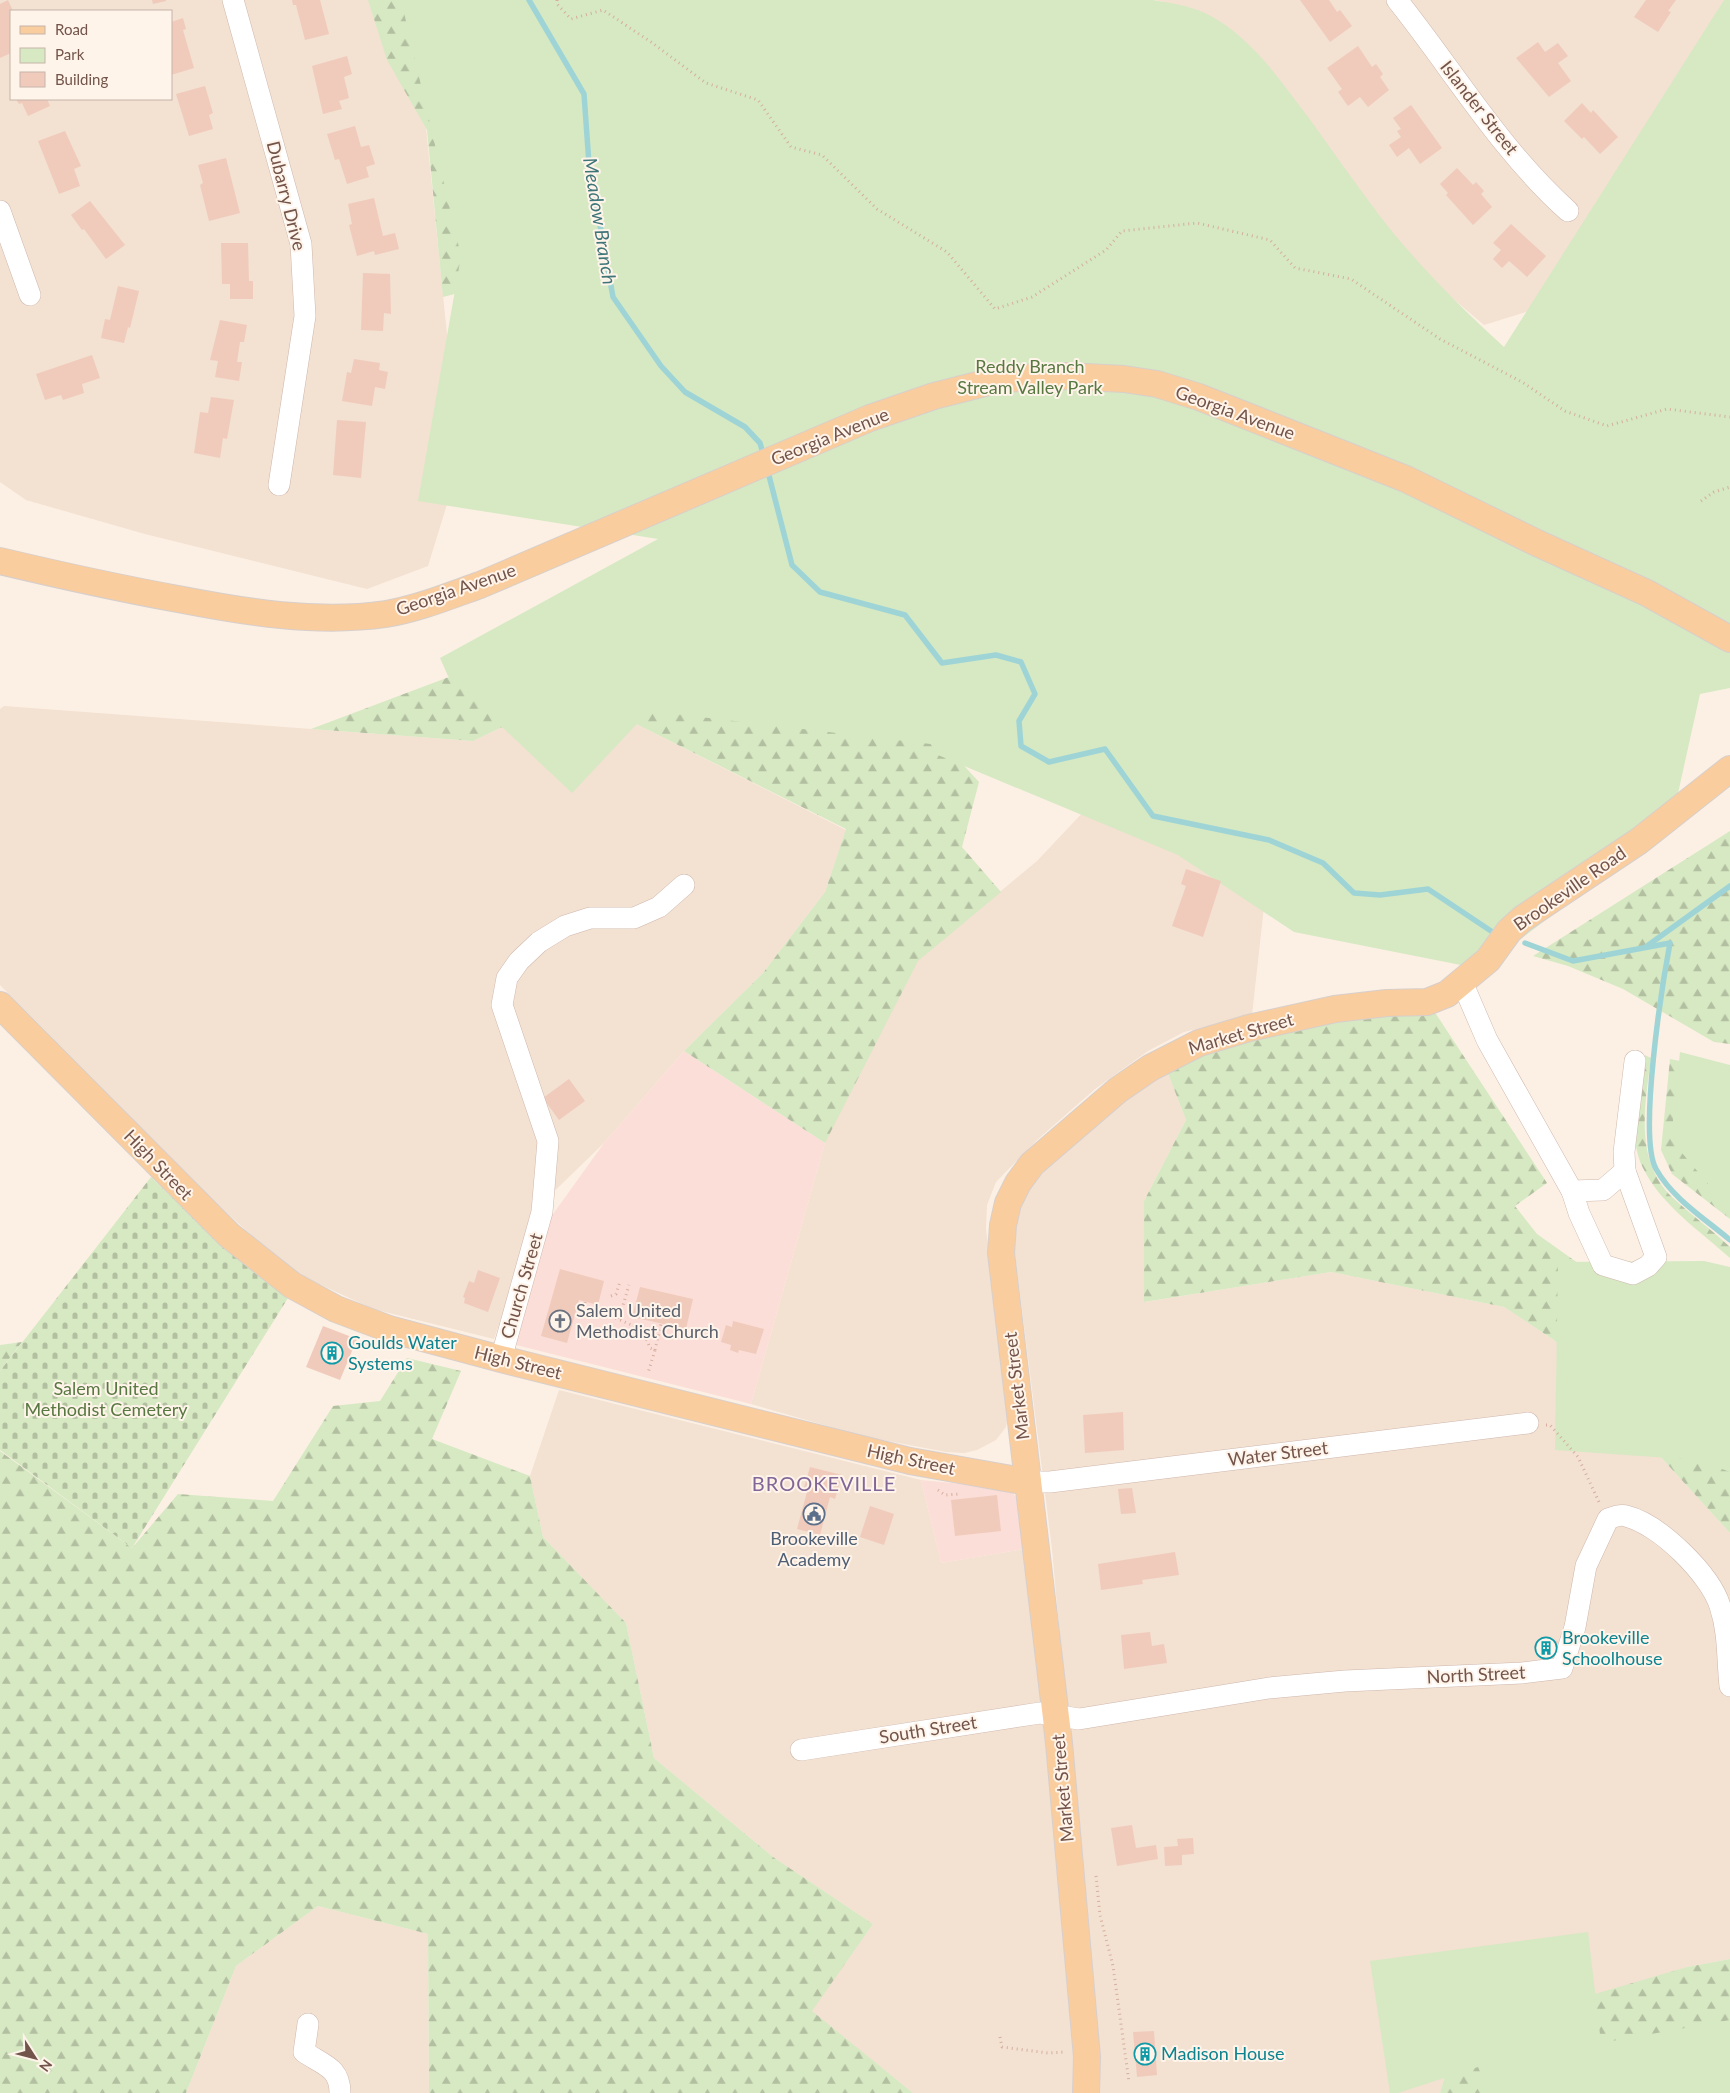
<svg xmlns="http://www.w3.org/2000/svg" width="1730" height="2093" viewBox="0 0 1730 2093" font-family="Lato,sans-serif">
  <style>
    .residential { fill: #f3e1d2; fill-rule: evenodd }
    .commercial { fill: #fcded8 }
    .forest { fill: url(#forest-firs) }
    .cemetery { fill: url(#cemetery-stones) }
    .park { fill: #d6e9c3 }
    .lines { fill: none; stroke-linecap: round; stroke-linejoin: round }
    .stream { stroke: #9fd4d6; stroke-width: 5.5 }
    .building { fill: #f0cbbc }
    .minor-casing { stroke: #cfb8ad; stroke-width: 22 }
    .major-casing { stroke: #d8cfcc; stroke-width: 28 }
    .path { stroke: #d5ae9f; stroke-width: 3; stroke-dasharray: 1 4; stroke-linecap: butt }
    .minor { stroke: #fff; stroke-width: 21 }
    .major { stroke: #f9cd9d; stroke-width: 26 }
    .labels { text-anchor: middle; stroke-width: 4; stroke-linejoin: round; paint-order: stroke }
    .street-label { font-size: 18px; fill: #73544a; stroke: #fff4ea }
    .park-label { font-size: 18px; fill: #587842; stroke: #fff4ea }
    .worship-label { font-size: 18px; fill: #5b616d; stroke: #fff4ea; text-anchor: start }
    .culture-label { font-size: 18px; fill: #0d838f; stroke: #fff4ea; text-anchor: start }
    .service-label { font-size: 18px; fill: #4e5e75; stroke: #fff4ea }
    .water-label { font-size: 19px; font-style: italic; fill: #3e7578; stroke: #fff4ea }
    .quarter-label { font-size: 20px; letter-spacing: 1px; fill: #816697; stroke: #fff4ea }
  </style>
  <defs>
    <pattern id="forest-firs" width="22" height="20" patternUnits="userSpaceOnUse" patternTransform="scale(1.25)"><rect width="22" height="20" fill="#d6e9c3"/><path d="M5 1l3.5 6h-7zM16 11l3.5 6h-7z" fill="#b2bfa0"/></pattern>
    <pattern id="cemetery-stones" width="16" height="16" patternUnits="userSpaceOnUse" patternTransform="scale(1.25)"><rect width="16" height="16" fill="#d6e9c3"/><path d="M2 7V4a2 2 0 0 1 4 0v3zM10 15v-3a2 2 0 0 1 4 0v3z" fill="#b2bfa0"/></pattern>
  </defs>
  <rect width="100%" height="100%" fill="#fcf0e4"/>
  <g class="residential">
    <path d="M0,0h413l47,462 -32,104 -61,23 -222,-55 -119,-34 -26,-18zM11,11h160v88h-160z"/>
    <path d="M1154,0h576l-133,290 -113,35 -46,-39 -274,-284z"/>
    <path d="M563,698l73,26 210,106 -21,62 -62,81 -79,78 -80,92 -65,63 -45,133 -121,-30 -73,-34 -37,-29 -38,-35 -225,-226v-276l4,-3 469,35z"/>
    <path d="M1122,771l146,100 -16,144 -68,17 -36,19 -53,38 -58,51 -41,42 -9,23 -1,24 23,179 -3,19 -10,13 -19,10 -13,3 -18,-1 -84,-16 -111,-32 74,-261 4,-26 89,-157 119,-99z"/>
    <path d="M1167,1071l19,49 -42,81 1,101 186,-30 173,35 50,33 176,193v426l-43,8 -237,91 -10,35h-344l3,-24 -47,-520 -37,-295v-25l6,-23 9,-19 16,-19 92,-80z"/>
    <path d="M559,1390l362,90 20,83 83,-14 38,326 13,169v49h-162l-102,-82 62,-87 -100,-67 -119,-99 -28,-135 -83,-86 -13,-61z"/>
    <path d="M318,1906l110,28 1,159h-243l50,-127z"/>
  </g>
  <g class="commercial">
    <path d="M684,1051l141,92 -74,261 -239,-60 36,-123 56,-78z"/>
    <path d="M921,1480l73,7 17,4 6,7 7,51 -83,14z"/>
  </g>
  <g class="forest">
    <path d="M368,0h140l16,276 -81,21 -16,-167 -40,-70z"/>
    <path d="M486,663l415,34 78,85 -17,65 39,45 -83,69 -93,182 -141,-92 79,-78 62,-81 21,-63 -210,-105 -73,-26 -90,43 -162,-12z"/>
    <path d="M1730,831v213l-16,-2 -91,-53 -55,-23 -35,-10z"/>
    <path d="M1414,1013l22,1 111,169 -32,23 22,28 193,137v162l-176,-193 -50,-33 -173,-35 -187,30v-101l42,-81 -19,-49c77,-38 162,-50 247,-58z"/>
    <path d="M1645,1055l6,3c-6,46 -17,102 21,139 18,17 39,32 58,50v11c-30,-27 -69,-53 -87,-90 -16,-31 -6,-81 2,-113z"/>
    <path d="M1670,1059l60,12v148l-58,-45 -11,-24z"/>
    <path d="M22,1342l-22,29v-26z"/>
    <path d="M407,1358l54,13 -29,68 98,37 13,61 83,86 28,135 119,99 100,67 -61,87 101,82h-484l-1,-159 -110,-28 -82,60 -50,127h-186v-642l132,97 46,-54 95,7 60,-95 47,-5z"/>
    <path d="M1730,1959v134h-290l10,-35 42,-34 195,-57z"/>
  </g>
  <path class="cemetery" d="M151,1177c44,43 87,85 137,121l-156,250 -132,-98v-79z"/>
  <g class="park">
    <path d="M401,0h752c18,3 36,6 52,13 45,22 74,66 103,104 24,33 47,66 71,98 38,49 80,91 125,132l220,-347h6v688l-30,6 -29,131 -190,144 -187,-37 -116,-77 -245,-102 6,-8 -290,-34 -77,82 -124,-117 -8,-18 218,-119 -240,-38 43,-245z"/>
    <path d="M1680,1052l50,13v145l-59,-70z"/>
    <path d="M1704,1261l26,6v205l-33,-12 -142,-10 3,-188z"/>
    <path d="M1588,1932l13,111 129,-23v73h-241l-11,-26 -80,26h-8l-20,-132z"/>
  </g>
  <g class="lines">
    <g class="stream">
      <path d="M529,0l55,94 5,70 24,133 48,69 24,26 60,35 15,16 4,14"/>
      <path d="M767,468l25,97 28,27 85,23 37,48 54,-8 25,7 14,32 -16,27 2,25 28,16 56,-13 48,67 116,24 54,23 31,30 26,2 48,-6 63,42"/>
      <path d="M1525,943l48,18 97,-18c-8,42 -32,194 -14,226 17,30 48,49 74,71"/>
      <path d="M1647,946l83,-60"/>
    </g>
  </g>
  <g class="building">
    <path d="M8,0l5,11 -2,42 -11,5v-54z"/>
    <path d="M152,0h14v1l-13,3z"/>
    <path d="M292,0h28l9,34 -24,6 -9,-35h-3z"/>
    <path d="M1300,0h29l8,12 3,-2 12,16 -22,16z"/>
    <path d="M1646,0h30l-8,11 3,1 -13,20 -24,-15z"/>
    <path d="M183,18l3,11 -3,1 11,38 -23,7v-53z"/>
    <path d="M1538,42l7,10 13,-9 10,13 -10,7 13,18 -22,16 -33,-39z"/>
    <path d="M1358,46l14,21 4,-3 7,10 -3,3 9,13 -21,17 -8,-10 -12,9 -10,-14 4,-3 -15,-21z"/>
    <path d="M347,56l5,18 -8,3 5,21 -10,3 3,8 -19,5 -11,-48z"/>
    <path d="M205,86l8,27 -4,2 4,14 -24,7 -13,-42z"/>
    <path d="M16,99h31l3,7 -22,10 -6,-13 -3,1z"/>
    <path d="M1582,103l9,10 2,-3 25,27 -18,17 -16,-17 -2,2 -18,-18z"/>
    <path d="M1411,105l31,43 -22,16 -11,-16 -12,9 -8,-12 12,-8 -4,-6 4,-2 -8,-11z"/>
    <path d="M355,126l6,21 8,-2 6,19 -9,3 3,10 -22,7 -8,-25 -4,1 -8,-26z"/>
    <path d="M65,131l16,35 -7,3 6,17 -21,8 -21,-53z"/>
    <path d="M226,158l14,55 -31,8 -9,-36 3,-2 -5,-18z"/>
    <path d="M1457,168l16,17 3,-3 8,9 -3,3 11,13 -19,18 -27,-30 2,-2 -8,-9z"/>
    <path d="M374,198l9,38 12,-3 4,16 -24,6 -1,-4 -17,5 -8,-31 3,-1 -4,-20z"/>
    <path d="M90,201l35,44 -19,14 -22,-30 -2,1 -11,-15z"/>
    <path d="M1511,224l35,32 -19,21 -18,-16 -7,7 -9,-9 8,-9 -8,-7z"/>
    <path d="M221,243h27l1,38h4v18h-23v-15h-8z"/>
    <path d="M363,273l27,1 1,40 -7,-1 -1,18 -22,-1z"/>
    <path d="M118,286l21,5 -9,37 -2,-1 -4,16 -23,-5 4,-19 5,1z"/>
    <path d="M220,320l27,5 -3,17h-4l-3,20h5l-3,19 -24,-4 3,-16 -8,-1z"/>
    <path d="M92,355l8,23 -18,6 2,9 -21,7 -2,-5 -16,5 -9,-26z"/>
    <path d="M354,359l26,4 -1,7 9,2 -3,17 -10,-2 -3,19 -30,-5 5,-29 4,1z"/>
    <path d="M211,397l23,3 -7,39 -4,-1 -3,20 -26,-5 6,-41 8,1z"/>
    <path d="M337,420l29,2 -5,56 -28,-3z"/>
    <path d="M1186,869l35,12 -18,56 -31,-11 14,-40 -5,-2z"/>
    <path d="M569,1079l16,22 -26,19 -16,-22z"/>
    <path d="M560,1269l44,12 -6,24 -19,-5 -12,43 -26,-7z"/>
    <path d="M478,1270l22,8 -12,34 -24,-9 1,-5 -2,-1 6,-16 5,2z"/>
    <path d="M640,1287l53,12 -7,30 -54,-12z"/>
    <path d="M733,1321l31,8 -8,25 -17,-4 -1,3 -8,-3 1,-5 -10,-3 5,-17 6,2z"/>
    <path d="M323,1326l34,13 -17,41 -34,-13z"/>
    <path d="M1123,1412l1,38 -39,3 -2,-38z"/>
    <path d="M810,1467l32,8 -7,24 -5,-2 -10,38 -23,-6 10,-37 -4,-1z"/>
    <path d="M1132,1488l4,25 -15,1 -3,-25z"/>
    <path d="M997,1495l4,36 -46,5 -4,-36z"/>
    <path d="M870,1506l24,8 -10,31 -24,-8z"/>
    <path d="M1175,1552l4,23 -37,5 1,4 -42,6 -3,-26z"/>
    <path d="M1150,1632l2,14 12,-2 3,19 -43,6 -3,-34z"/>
    <path d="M1542,1638l16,3 -4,17 -16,-4 1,-5 -5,-1 2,-7 5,1z"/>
    <path d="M1132,1825l4,23 20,-3 2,14 -41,7 -6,-38z"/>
    <path d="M1193,1838l1,16 -12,1v10l-17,1 -1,-19 14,-1 -1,-7z"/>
    <path d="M1154,2031l3,44 -20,2 -4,-45z"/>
  </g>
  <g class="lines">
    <g class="minor-casing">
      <g id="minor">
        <path d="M233,0l68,244 4,72 -26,169"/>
        <path d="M1397,0c56,70 103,150 171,211"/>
        <path d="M0,211l30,84"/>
        <path d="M1462,982l25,58 85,151 31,-1 22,-19 -1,-19 11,-91"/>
        <path d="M1572,1191l7,22 24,52 30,9 15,-8 8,-9 -31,-86"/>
        <path d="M501,1359l41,-147 6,-71 -46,-136 5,-27 12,-17 20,-19 26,-16 25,-8h44l25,-11 25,-22"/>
        <path d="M1028,1482h22l478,-59"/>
        <path d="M801,1750l239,-37 39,6 190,-31 76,-7 177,-8 40,-5 13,-41 11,-61 22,-47c5,-2 13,-5 18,-3 33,8 84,58 94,90 9,27 7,53 10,80"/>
        <path d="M308,2024l-4,28c19,13 36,15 36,41"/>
      </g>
    </g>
    <g class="major-casing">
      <g id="major">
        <path d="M0,561c59,14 118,27 178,38 67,13 139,25 208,15 31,-5 63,-18 94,-29l390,-167 64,-22 67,-17 66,-3 57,3 33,5 42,13 207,82 131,64 110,50 83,46"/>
        <path d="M0,1005l229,230 63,50 44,24 53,20 112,30 409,102 118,21"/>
        <path d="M1086,2093l1,-36 -28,-314 -58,-490 2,-28 5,-22 10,-20 14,-19 86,-74 32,-22 49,-25 50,-15 86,-19 52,-6 40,-1 20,-8 41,-34 21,-29 13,-12 117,-78 91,-72"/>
      </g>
    </g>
    <g class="path">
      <path d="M557,0v4l14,15 32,-9 48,32 55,41 52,17 33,47 31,8 55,54 70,43 48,57 37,-12 74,-47 16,-19 75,-8 73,17 25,28 56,11 89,60 82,43 43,29 42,15 60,-17 63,8"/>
      <path d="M1701,501l13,-9 16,-5"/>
      <path d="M611,1296l5,-2 4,-12"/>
      <path d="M585,1302l-1,7 27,7 32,14 7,18 5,2 -7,23"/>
      <path d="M619,1319l10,-34"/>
      <path d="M655,1350l6,-26"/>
      <path d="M1546,1425h4l28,32 21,45"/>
      <path d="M938,1490l7,5 15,-1"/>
      <path d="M1096,1876l4,39 13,51 16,116"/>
      <path d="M1000,2037l2,10 46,6 16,-1"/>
    </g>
    <use href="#minor" class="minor"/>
    <use href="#major" class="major"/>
  </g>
  <defs>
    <g id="church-ring" transform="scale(1.125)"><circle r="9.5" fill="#fff4ea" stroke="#6b7280" stroke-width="1.5"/><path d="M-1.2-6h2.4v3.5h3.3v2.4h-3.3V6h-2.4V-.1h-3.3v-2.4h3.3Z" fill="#6b7280"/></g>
    <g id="building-ring" transform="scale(1.125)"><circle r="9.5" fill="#fff4ea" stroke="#0f9aa8" stroke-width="1.5"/><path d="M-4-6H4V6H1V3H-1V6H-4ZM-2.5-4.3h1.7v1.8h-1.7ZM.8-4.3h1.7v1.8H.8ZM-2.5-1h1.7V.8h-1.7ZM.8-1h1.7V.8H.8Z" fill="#0f9aa8"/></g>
    <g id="civic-ring" transform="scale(1.125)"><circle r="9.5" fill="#fff4ea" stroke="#5c6f8a" stroke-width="1.5"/><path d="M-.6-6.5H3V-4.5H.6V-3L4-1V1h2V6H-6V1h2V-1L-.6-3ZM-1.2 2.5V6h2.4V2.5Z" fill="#5c6f8a"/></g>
  </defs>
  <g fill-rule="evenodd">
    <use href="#church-ring" x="560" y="1321"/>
    <use href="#building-ring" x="332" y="1353"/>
    <use href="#civic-ring" x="814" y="1514"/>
    <use href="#building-ring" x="1546" y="1648"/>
    <use href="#building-ring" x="1145" y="2054"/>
  </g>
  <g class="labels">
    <g class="street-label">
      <text transform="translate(1479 108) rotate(52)" y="6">Islander Street</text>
      <text transform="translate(286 196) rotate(76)" y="6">Dubarry Drive</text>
      <text transform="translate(1235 413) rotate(20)" y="6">Georgia Avenue</text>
      <text transform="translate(830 437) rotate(-22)" y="6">Georgia Avenue</text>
      <text transform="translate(456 590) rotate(-19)" y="6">Georgia Avenue</text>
      <text transform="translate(1570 889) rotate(-35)" y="6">Brookeville Road</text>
      <text transform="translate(1241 1034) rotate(-16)" y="6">Market Street</text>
      <text transform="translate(158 1165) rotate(46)" y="6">High Street</text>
      <text transform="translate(522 1286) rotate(-74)" y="6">Church Street</text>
      <text transform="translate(518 1363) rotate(14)" y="6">High Street</text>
      <text transform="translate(1017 1386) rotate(-97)" y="6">Market Street</text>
      <text transform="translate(1278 1454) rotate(-7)" y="6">Water Street</text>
      <text transform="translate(911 1460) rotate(12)" y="6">High Street</text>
      <text transform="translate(1476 1675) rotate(-3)" y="6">North Street</text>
      <text transform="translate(928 1730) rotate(-9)" y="6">South Street</text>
      <text transform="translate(1063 1788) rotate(-95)" y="6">Market Street</text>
    </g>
    <g class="park-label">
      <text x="1030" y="373">Reddy Branch<tspan x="1030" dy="21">Stream Valley Park</tspan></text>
      <text x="106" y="1395">Salem United<tspan x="106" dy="21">Methodist Cemetery</tspan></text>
    </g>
    <g class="worship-label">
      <text x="576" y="1317">Salem United<tspan x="576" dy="21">Methodist Church</tspan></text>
    </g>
    <g class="culture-label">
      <text x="348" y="1349">Goulds Water<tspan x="348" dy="21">Systems</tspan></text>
      <text x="1562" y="1644">Brookeville<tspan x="1562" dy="21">Schoolhouse</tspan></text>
      <text x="1161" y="2060">Madison House</text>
    </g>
    <g class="service-label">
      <text x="814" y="1545">Brookeville<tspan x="814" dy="21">Academy</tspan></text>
    </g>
    <g class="water-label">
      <text transform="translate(600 221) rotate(81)" y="7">Meadow Branch</text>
    </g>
    <g class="quarter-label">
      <text x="824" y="1491">BROOKEVILLE</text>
    </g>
  </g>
  <rect x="10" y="10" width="162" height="90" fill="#fff4ea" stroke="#c7b4aa"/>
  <rect x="20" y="26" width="25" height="8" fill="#f9cd9d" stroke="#c7b4aa"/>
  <text x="55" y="35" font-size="15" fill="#73544a">Road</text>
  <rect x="20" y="48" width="25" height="15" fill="#d6e9c3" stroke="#c7b4aa"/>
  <text x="55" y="60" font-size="15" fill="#73544a">Park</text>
  <rect x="20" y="72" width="25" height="15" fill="#f0cbbc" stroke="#c7b4aa"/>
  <text x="55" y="85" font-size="15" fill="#73544a">Building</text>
  <g transform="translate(35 2058) rotate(126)" stroke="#fff4ea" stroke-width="4" paint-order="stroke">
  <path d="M0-4L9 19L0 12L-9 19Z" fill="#73544a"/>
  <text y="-8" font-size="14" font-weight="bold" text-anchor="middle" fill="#73544a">N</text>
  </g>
</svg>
